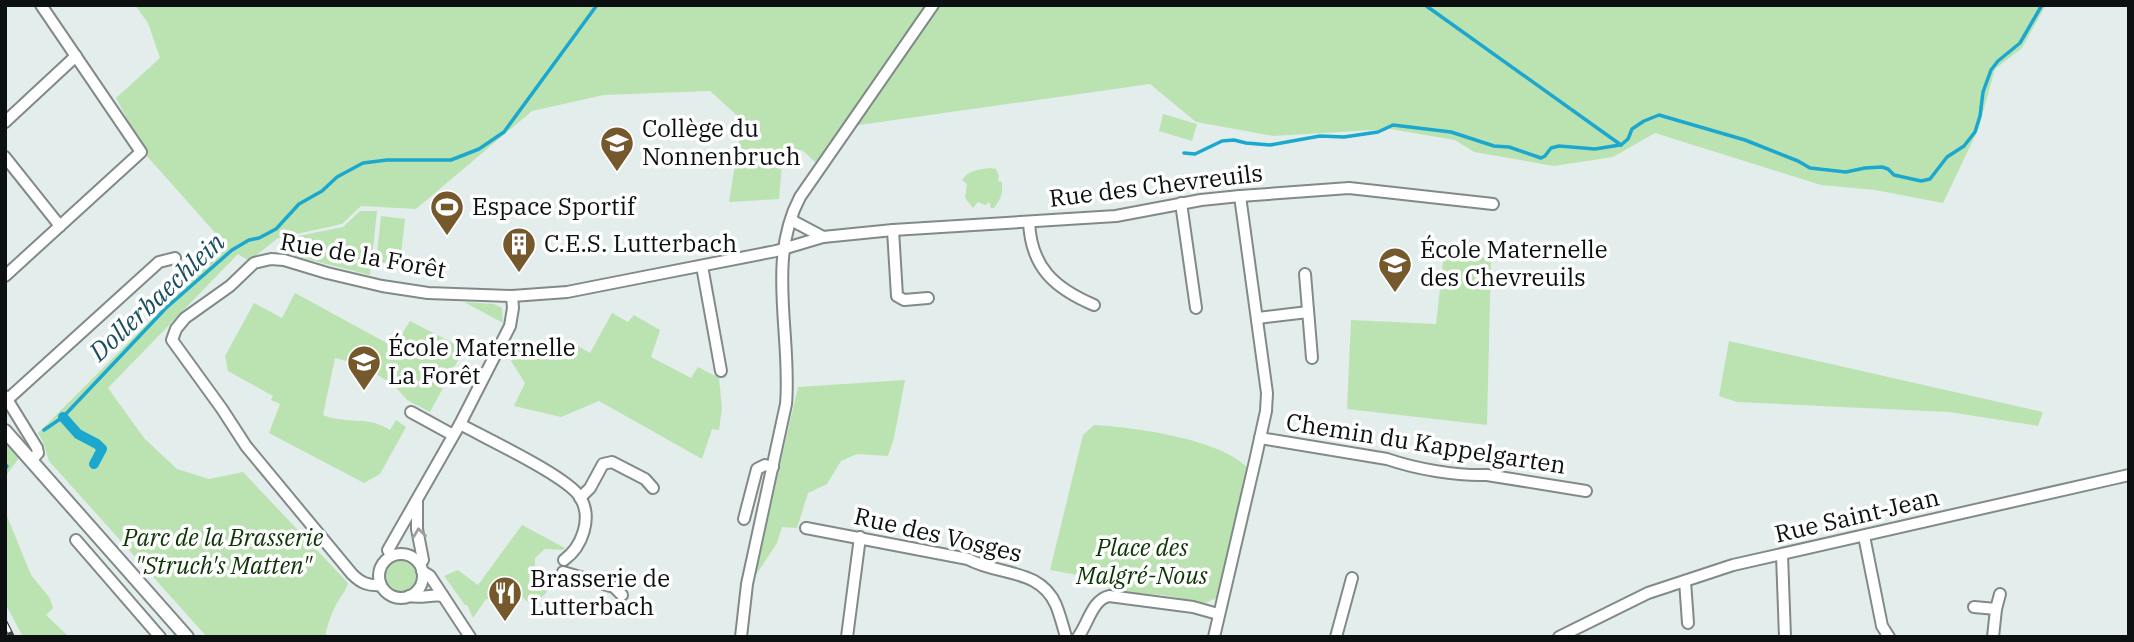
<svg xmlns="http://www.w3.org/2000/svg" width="2134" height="642" viewBox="0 0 2134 642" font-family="'IBM Plex Serif',serif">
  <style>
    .green { fill: #bbe3b2 }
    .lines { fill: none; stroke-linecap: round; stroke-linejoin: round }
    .stream { stroke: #1ba7ce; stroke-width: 3.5 }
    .canal { stroke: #1ba7ce; stroke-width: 10 }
    .minor-casing { stroke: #818a88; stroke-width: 14 }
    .major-casing { stroke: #818a88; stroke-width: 16 }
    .minor { stroke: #fff; stroke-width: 10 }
    .major { stroke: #fff; stroke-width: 12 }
    .rail-casing { stroke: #414646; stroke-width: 6 }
    .rail { stroke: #fff; stroke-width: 3.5; stroke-dasharray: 10; stroke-linecap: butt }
    .oneway { stroke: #9e9f9f }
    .labels { text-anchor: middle; stroke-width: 7; stroke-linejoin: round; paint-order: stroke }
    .poi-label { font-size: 24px; fill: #0d1010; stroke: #fff; text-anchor: start }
    .street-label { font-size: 24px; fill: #0d1010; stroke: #fff }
    .park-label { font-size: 24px; font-style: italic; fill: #0b3603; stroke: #fff }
    .water-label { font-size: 26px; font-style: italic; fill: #1c4f60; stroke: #fff }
  </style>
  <rect width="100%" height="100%" fill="#e3edeb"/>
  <g class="green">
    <path d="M135,5h1911l-24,43 -27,21 -17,61 -35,73 -68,-13 -54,-5 -166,-52 -42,24 -59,9 -80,-14 -19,-12 -65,-11 -117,7 -77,-14 -46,-38 -305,43 -29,36 -14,-13 -19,1 -4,48 -50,3 13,-82 -32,-29 -106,4 -72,16 -116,98 -55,-3 -19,18 -64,14 -29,23 -11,-7 -130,134 36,50 33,31 32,10 34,-7 105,111c-2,8 -7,13 -11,20 -6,11 -10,22 -12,34h-118l-158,-176 -6,-19 -5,-9 188,-188 -80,-90 -30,-57 44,-40 -12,-35z"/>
    <path d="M1163,114l34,10 -5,17 -33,-10z"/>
    <path d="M991,168l5,1 3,7 -1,5 4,1c1,11 -1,17 -8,26h-3l-2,-6 -4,3 -7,-3 -5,6 -8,-10 2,-14 -5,-4c7,-10 17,-11 29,-12z"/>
    <path d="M360,211h17l-7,64 -87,-22 5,-15 55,-11z"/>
    <path d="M381,216l24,3 -5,45 -24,-2z"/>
    <path d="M1444,253l47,5 -4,167 -140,-16 4,-89 85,4z"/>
    <path d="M295,293l99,54 16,-26 54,28 -34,63 -23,-12 -13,-15 -33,-20 -26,-7 -12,57c25,10 44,0 67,15l6,-10 10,7 -26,47 -16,9 -95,-50 11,-29 -9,-4 2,-4 -45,-25 -3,-15 29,-53 28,15z"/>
    <path d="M464,302l30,2 8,4 1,15z"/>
    <path d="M612,313l16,9 6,-7 26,15 -9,27 40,21 7,-11 21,11 3,30 -3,22 -7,-1 -10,30 -103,-58 -38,16 -47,-11 11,-23 -14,-22 7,-15 27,14 9,-15 17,8 5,-8 14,8z"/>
    <path d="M1729,341l314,71 -5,14 -89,-14 -212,-10 -18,-6z"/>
    <path d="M905,380l-11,58 -6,18 -31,-2 -16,7 -14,23 -19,9 -11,35 -15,-1 -5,16 -23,35 44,-191z"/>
    <path d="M1094,425c40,2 126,14 154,43l-29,129 -14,6 -42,-8 -51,-4 -12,-12 -50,-9 33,-135z"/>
    <path d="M5,443l14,15 -14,19z"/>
    <path d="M5,511l26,64 18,22 4,11 -7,7 23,22h-46l-18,-34z"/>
    <path d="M522,525l43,23 -2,2 -18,-1 -10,9v17l-5,3c3,9 9,13 18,12 -5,8 -11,9 -16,15l-14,-11 -4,4 -7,-3 -14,6 -7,-2 -13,19 -6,-13h-2l-21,-29 14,-6 20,15z"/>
    <circle cx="401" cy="576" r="17"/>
  </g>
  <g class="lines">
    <g class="stream">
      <path d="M1425,5l196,140"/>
      <path d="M1621,145l7,-6 4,-10 12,-8 15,-6 86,25 53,21 12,7 36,4 19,-4 17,-1 6,2 6,6 27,6 9,-2 17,-22 17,-11 11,-14 5,-16 3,-24 8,-22 7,-9 22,-18 22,-38"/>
      <path d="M1184,153l11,1 27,-13 12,-1 12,3 24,2 50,-9 24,1 34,-5 15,-7 58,7 43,14 15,1 32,11 4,-2 6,-8 8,-2 36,3 25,-4"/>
      <path d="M44,430l19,-13 103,-109 66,-58 17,-10 10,-2 17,-9 23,-25 23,-13 15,-14 26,-14 24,-3h64l28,-11 25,-17 93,-127"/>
      <path d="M5,469l2,-3"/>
    </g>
    <path class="canal" d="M63,417l15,17 19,10 5,5 -8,15"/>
    <g class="minor-casing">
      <g id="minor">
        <path d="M5,122l71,-66"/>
        <path d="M5,157l55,69"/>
        <path d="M1181,203l15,105"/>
        <path d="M791,220l32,17"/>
        <path d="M1029,222c2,45 25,66 65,83"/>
        <path d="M893,230l4,66 7,4 24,-2"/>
        <path d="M702,266l19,105"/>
        <path d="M1305,274l7,84"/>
        <path d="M5,276l136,-124 -100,-147"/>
        <path d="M1258,318l50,-6"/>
        <path d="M5,396l32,52 1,5 -7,8"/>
        <path d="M8,399l151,-137 16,-4"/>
        <path d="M411,412l42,23"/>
        <path d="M460,424c25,14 107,52 120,73 13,21 2,50 -16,63"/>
        <path d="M1260,438l127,21c29,10 69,17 100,16l99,16"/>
        <path d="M580,498l10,-10 13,-24 9,-2 33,17 8,9"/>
        <path d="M417,502v27l6,31 -3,4"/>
        <path d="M744,519l13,-50 8,-4 8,2"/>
        <path d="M806,528l162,31c31,17 72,9 88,46 4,10 7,21 10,32"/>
        <path d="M1864,536l18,90 7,11"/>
        <path d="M76,540l84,97"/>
        <circle cx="401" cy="576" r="22"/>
        <path d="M1782,555l3,82"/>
        <path d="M391,556l-3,-6 72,-126 50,-98 3,-18 -1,-12"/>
        <path d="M422,571l8,5 40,61"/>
        <path d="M563,572l51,15 8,8"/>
        <path d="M1685,581l3,42"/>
        <path d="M381,585c-13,1 -20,-2 -29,-11l-106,-128 -24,-37 -50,-69 4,-11 9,-11 45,-32 24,-23 17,-4 13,1 43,13 55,13 46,7 84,3 55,-4 66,-13 143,-28 47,-14 70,-7 223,-14 85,-16 39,-4 109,-8 144,16"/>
        <path d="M409,596c12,3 22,-2 34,0"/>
        <path d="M1974,607l22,2 -3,28"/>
        <path d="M1996,609l4,-15"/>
        <path d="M741,637l6,-53 39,-180c6,-68 -20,-143 14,-207l133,-192"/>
        <path d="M847,637l13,-100"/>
        <path d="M1078,637c10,-13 14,-37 31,-41l84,11 25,7"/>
        <path d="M1214,637l41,-176 11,-50 1,-18 -27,-197"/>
        <path d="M1336,637l16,-59"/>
        <path d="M1559,637l89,-44 85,-28 396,-90"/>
      </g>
    </g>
    <g class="major-casing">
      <path id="major" d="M5,431l182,206"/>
    </g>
    <use href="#minor" class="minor"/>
    <use href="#major" class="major"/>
    <g class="rail-casing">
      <path id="rail" d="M5,623l7,14"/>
    </g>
    <use href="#rail" class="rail"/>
  </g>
  <defs><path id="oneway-chevron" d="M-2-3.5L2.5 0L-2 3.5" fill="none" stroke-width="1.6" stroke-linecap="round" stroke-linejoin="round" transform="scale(1.75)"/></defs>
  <use class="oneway" href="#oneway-chevron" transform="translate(419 533) rotate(-97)"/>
  <defs>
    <g id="school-pin" transform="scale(1.75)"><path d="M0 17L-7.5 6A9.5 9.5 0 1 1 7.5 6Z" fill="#75592c" stroke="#fff"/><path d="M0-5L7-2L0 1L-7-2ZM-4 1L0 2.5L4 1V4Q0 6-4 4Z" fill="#fff"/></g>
    <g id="stadium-pin" transform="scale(1.75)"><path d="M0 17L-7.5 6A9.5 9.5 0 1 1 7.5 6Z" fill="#75592c" stroke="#fff"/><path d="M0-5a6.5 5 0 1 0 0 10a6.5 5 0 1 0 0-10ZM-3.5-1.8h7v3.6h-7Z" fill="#fff"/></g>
    <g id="building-pin" transform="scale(1.75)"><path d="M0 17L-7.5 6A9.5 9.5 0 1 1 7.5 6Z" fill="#75592c" stroke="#fff"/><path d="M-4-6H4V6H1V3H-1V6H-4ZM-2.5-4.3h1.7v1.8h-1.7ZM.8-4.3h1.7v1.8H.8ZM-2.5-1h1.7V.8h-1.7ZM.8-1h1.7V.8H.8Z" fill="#fff"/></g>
    <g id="restaurant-pin" transform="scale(1.75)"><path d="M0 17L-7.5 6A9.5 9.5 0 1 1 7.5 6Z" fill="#75592c" stroke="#fff"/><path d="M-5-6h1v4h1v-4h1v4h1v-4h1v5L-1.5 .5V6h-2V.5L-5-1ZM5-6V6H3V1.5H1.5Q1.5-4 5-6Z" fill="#fff"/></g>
  </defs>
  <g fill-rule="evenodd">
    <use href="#school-pin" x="617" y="143"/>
    <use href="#stadium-pin" x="447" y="207"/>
    <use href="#building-pin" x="519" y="244"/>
    <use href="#school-pin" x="1395" y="264"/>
    <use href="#school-pin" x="364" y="362"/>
    <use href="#restaurant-pin" x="505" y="593"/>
  </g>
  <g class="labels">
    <g class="poi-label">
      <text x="642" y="137">Collège du<tspan x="642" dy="28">Nonnenbruch</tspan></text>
      <text x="472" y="215">Espace Sportif</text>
      <text x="544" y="252">C.E.S. Lutterbach</text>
      <text x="1420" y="258">École Maternelle<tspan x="1420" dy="28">des Chevreuils</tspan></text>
      <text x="388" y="356">École Maternelle<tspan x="388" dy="28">La Forêt</tspan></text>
      <text x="530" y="587">Brasserie de<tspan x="530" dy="28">Lutterbach</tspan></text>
    </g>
    <g class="street-label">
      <text transform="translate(1156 186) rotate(-7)" y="8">Rue des Chevreuils</text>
      <text transform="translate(363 256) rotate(10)" y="8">Rue de la Forêt</text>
      <text transform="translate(1426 444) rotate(9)" y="8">Chemin du Kappelgarten</text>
      <text transform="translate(1857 516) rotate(-13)" y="8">Rue Saint-Jean</text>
      <text transform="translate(938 535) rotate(13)" y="8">Rue des Vosges</text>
    </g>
    <g class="park-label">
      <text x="223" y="546">Parc de la Brasserie<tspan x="223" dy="28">"Struch's Matten"</tspan></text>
      <text x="1142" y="556">Place des<tspan x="1142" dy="28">Malgré-Nous</tspan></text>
    </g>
    <g class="water-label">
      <text transform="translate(157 297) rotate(-43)" y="9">Dollerbaechlein</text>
    </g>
  </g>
  <rect width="2134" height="642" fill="none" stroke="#0d1010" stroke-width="14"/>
</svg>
